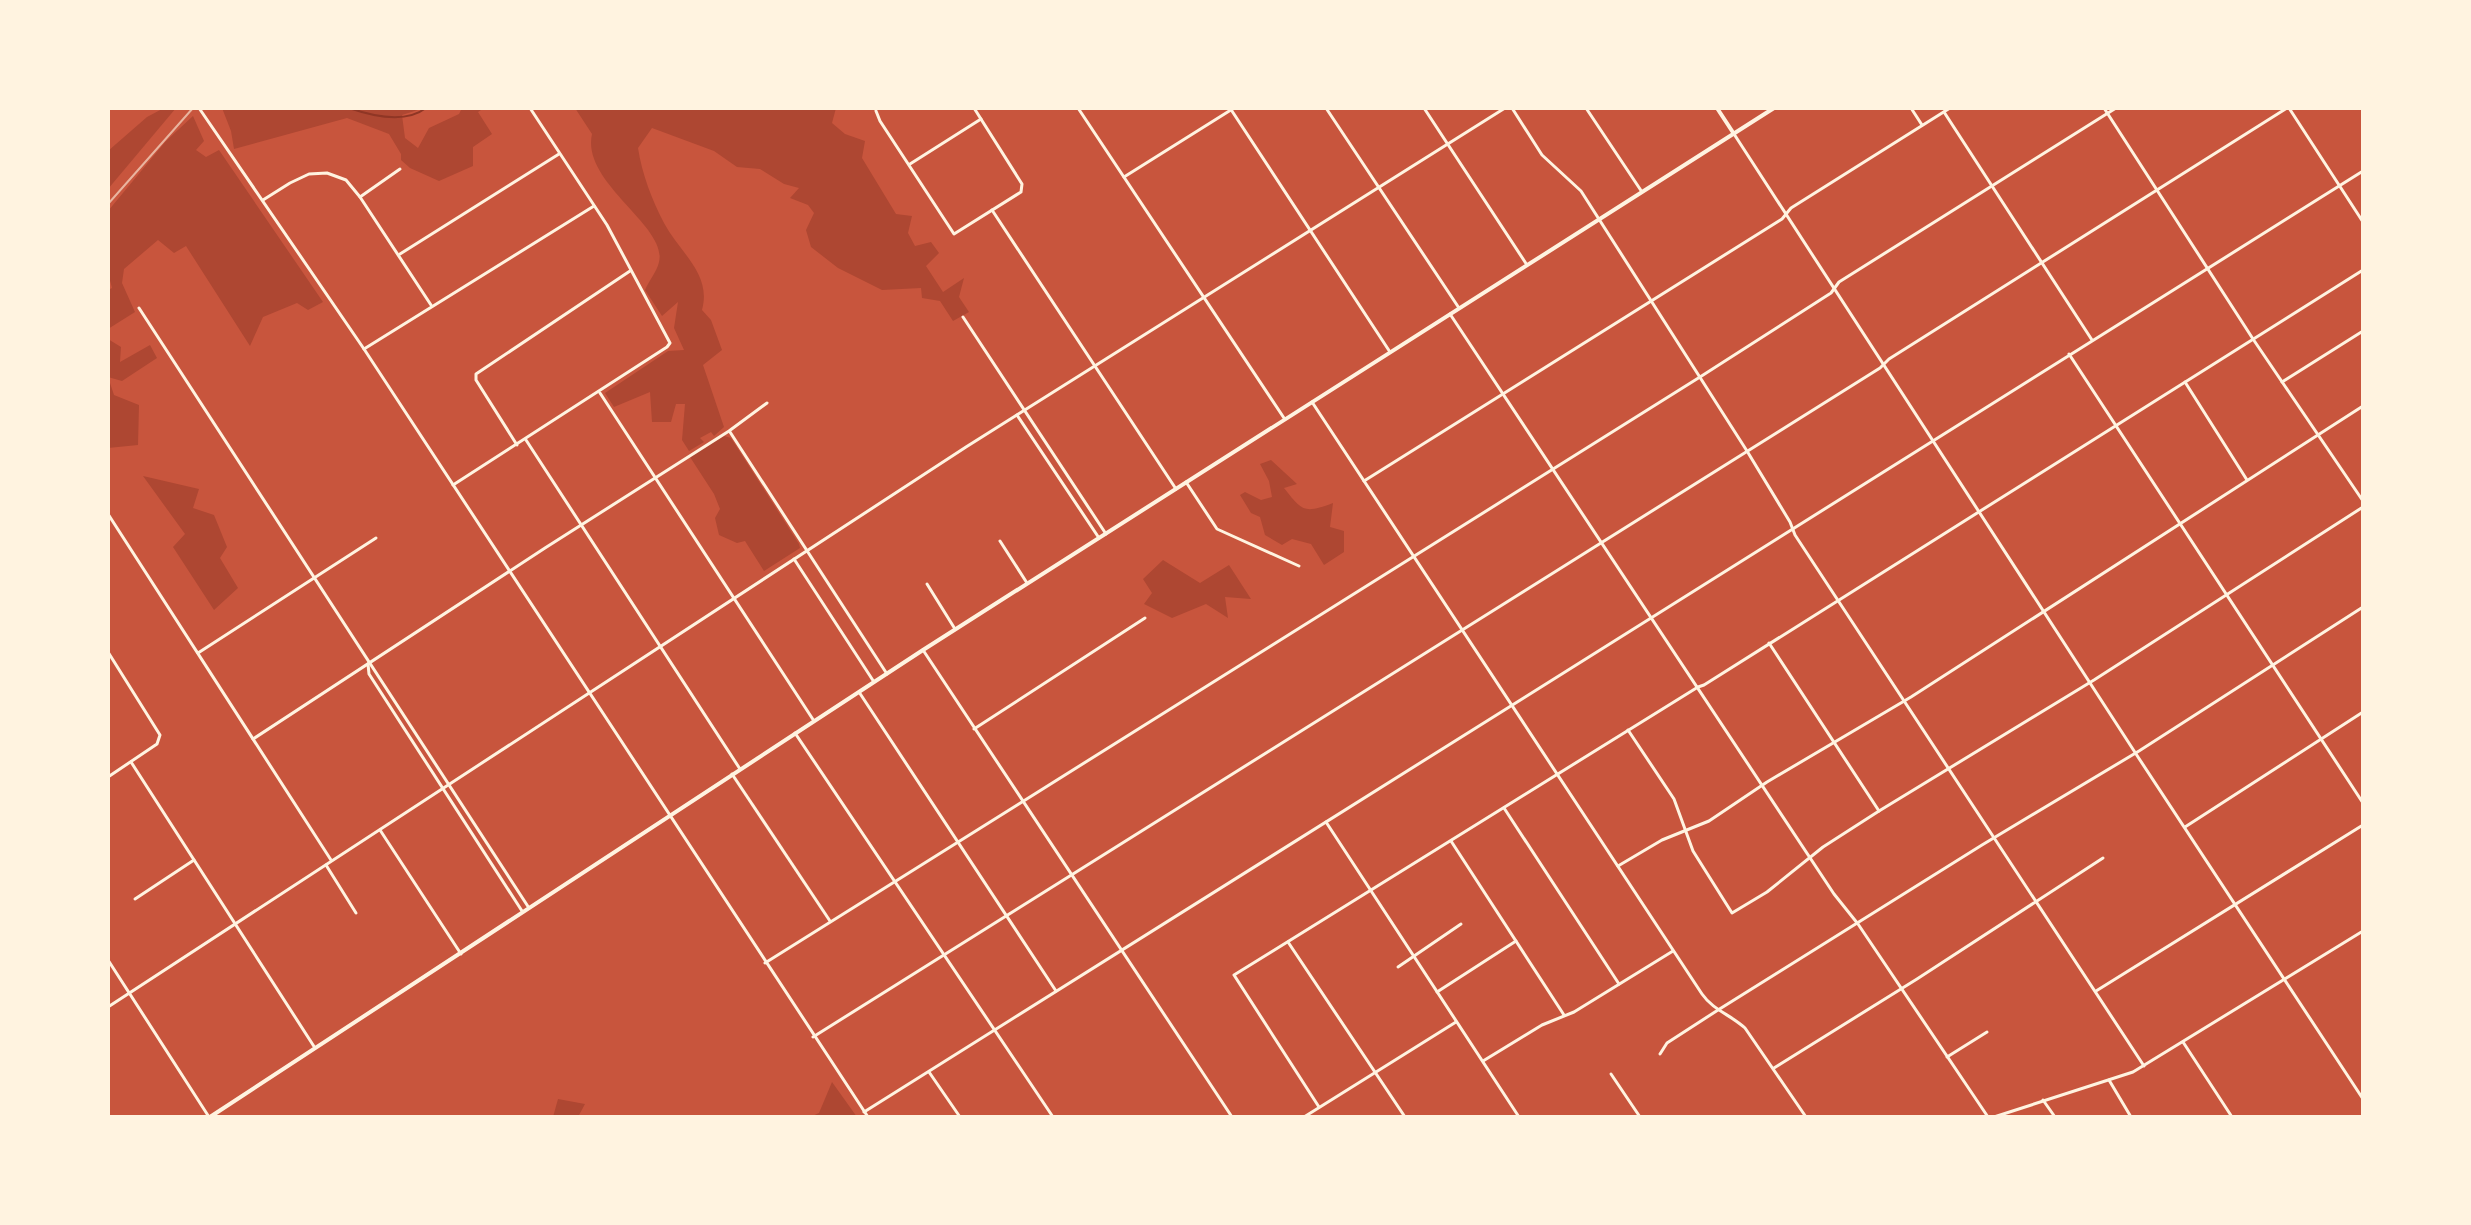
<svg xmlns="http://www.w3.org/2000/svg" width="2471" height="1225" viewBox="0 0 2471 1225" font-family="'Times New Roman',serif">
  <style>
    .green { fill: #ae4732 }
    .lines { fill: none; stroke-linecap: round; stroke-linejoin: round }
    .stream { stroke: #8f3625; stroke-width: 2 }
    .minor { stroke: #fff3e0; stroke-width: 3 }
    .tertiary { stroke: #fff3e0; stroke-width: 3 }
    .secondary { stroke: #fff3e0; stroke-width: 4 }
    .primary { stroke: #fff3e0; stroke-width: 4 }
    .rail { stroke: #e9b49f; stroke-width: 2 }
  </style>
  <rect width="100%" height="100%" fill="#c8553d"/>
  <g class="green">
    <path d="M164,108h12l-68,81v-38l39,-34z"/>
    <path d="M222,108h202l-22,7 3,23 13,10 11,-20 30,-14 3,-6h22l-6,4 14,22 -19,13v19l-34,15 -29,-13 -9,-8v-6l-12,-20 -42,-16 -113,31 -3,-18z"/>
    <path d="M575,108h261l-4,15 13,11 20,7 -3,17 34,56 16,2 -4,17 7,13 16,-4 8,11 -13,13 17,26 21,-14 -5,19 10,15 -16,9 -13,-20 -18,-3 -1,-10 -39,2 -44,-22 -27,-21 -5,-17 8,-17 -6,-8 -18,-7 9,-10 -15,-4 -24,-15 -23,-2 -23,-16 -62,-23 -14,20c4,26 14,52 26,75 16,30 48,51 38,87l9,10 11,30 -19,15 21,62 -10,9 -3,-4 -11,6 4,4 -15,9 -7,-11 3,-36h-9l-5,18h-19l-2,-30 -36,15 -9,-14 63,-42 16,-1 -10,-22 4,-26 -16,14 -17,-26c4,-9 12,-19 14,-28 9,-36 -78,-79 -67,-128z"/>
    <path d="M193,116l11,25 -8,9 10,7 13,-7 104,152 -15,8 -11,-7 -34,14 -13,29 -64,-100 -12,7 -16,-13 -34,29 -2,14 13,29 -27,17v-39l4,-2 -4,-15v-62l58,-70z"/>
    <path d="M108,339l13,8 -1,15 30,-17 7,13 -35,23 -14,-4 6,18 25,10 -1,40 -30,3z"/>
    <path d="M724,436l7,2 68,106 1,4 -36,23 -19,-30 -8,2 -18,-8 -4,-17 5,-9 -6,-15 -24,-37z"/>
    <path d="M1271,460l26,24 -13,4c18,23 20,26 49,15l-3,24 14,4v21l-20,13 -13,-21 -19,-5 -10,6 -17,-10 -5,-18 -9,-4 -11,-18 5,-3 16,8 11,-3 -3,-16 -9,-17z"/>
    <path d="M143,476l56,13 -6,19 21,7 13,32 -7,11 18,30 -24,22 -41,-63 12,-13z"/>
    <path d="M1163,560l37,23 29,-18 22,34 -26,-2 3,21 -22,-14 -34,14 -28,-14 8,-11 -9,-14z"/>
    <path d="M832,1082l25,35h-47l9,-4z"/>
    <path d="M558,1099l27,5 -7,13h-25z"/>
  </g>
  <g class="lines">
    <path class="stream" d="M349,108c23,8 56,16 77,0"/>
    <g class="minor">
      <path d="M199,108l165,241 504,768"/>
      <path d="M1078,108l206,310"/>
      <path d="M1230,108l160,244"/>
      <path d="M1326,108l133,200"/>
      <path d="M1424,108l103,157"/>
      <path d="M1512,108l30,47 39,36 166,260 43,71 5,13 349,531"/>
      <path d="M1586,108l56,84"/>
      <path d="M1911,108l11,17"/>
      <path d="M2104,108l149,231 110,162"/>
      <path d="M2289,108l74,114"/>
      <path d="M876,111l4,10 74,113 67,-42 1,-8 -48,-76"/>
      <path d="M1944,112l148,228"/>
      <path d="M1734,134l404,623 225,342"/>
      <path d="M910,164l71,-45"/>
      <path d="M1124,177l110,-69"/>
      <path d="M360,197l40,-28"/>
      <path d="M263,200l27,-17 19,-9 18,-1 19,7 14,17 71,108"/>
      <path d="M992,210l184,279"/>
      <path d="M400,254l159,-100"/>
      <path d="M139,308l390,600"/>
      <path d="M1450,314l384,580 24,30 130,193"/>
      <path d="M963,317l143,217"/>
      <path d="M364,349l230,-143"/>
      <path d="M2069,354l294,449"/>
      <path d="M2185,382l62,98"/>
      <path d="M2282,382l81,-51"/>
      <path d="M600,393l214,328"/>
      <path d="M1312,402l390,592c11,16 29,21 43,34l61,89"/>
      <path d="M1017,415l82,123"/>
      <path d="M730,432l157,242"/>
      <path d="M526,440l214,329"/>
      <path d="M517,445l-41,-65v-6l154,-103"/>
      <path d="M1364,481l418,-262 9,-11 159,-100"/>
      <path d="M1186,482l31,47 82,37"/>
      <path d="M453,485l214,-138 3,-4 -63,-118 -77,-117"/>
      <path d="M108,514l223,346"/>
      <path d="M1000,541l27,42"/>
      <path d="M794,559l80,123"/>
      <path d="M927,584l28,45"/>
      <path d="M1769,643l110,168"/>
      <path d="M923,650l309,467"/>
      <path d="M108,652l52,83 -3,9 -49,33"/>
      <path d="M198,653l178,-115"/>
      <path d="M368,664l1,10 153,237"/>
      <path d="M859,692l197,299"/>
      <path d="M974,729l171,-111"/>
      <path d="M1628,730l46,69 19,52 39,62 35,-21 56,-45 56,-36 215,-131 269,-173"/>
      <path d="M795,733l258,384"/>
      <path d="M253,739l292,-191 184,-117 38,-28"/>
      <path d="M131,762l184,286"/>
      <path d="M732,774l98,147"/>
      <path d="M1504,808l115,176"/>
      <path d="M1326,822l193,295"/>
      <path d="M2185,827l178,-115"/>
      <path d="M380,830l81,124"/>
      <path d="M1451,841l113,174"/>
      <path d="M326,865l30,48"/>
      <path d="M1618,866l44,-26 47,-19 58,-39 144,-85 452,-291"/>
      <path d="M135,899l59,-39"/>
      <path d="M1288,942l117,175"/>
      <path d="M108,960l101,157"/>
      <path d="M765,963l935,-586 131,-84 8,-11 277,-174"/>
      <path d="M1398,967l63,-43"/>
      <path d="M2096,991l267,-166"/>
      <path d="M1437,992l79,-51"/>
      <path d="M108,1007l858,-560 539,-339"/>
      <path d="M813,1037l1067,-669 9,-9 398,-251"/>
      <path d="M2183,1042l49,75"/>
      <path d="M1660,1054l7,-11 51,-33 264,-165 157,-94 224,-144"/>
      <path d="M1947,1057l40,-25"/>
      <path d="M1483,1061l59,-36 32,-13 99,-61"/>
      <path d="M1774,1068l143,-89 186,-121"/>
      <path d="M929,1072l31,45"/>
      <path d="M1611,1074l29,43"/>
      <path d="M2109,1080l22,37"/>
      <path d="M2043,1100l12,17"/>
      <path d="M1319,1107l-85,-132 464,-288 6,-2 659,-415"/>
      <path d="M864,1112l1499,-941"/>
      <path d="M1304,1117l152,-95"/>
    </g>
    <path class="tertiary" d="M1994,1117l139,-45 230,-141"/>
    <path class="secondary" d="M1717,108l17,26"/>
    <path class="primary" d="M210,1117l713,-467 851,-542"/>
    <path class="rail" d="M108,204l85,-96"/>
  </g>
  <rect width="2471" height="1225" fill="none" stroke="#fff3e0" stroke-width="220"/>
</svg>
